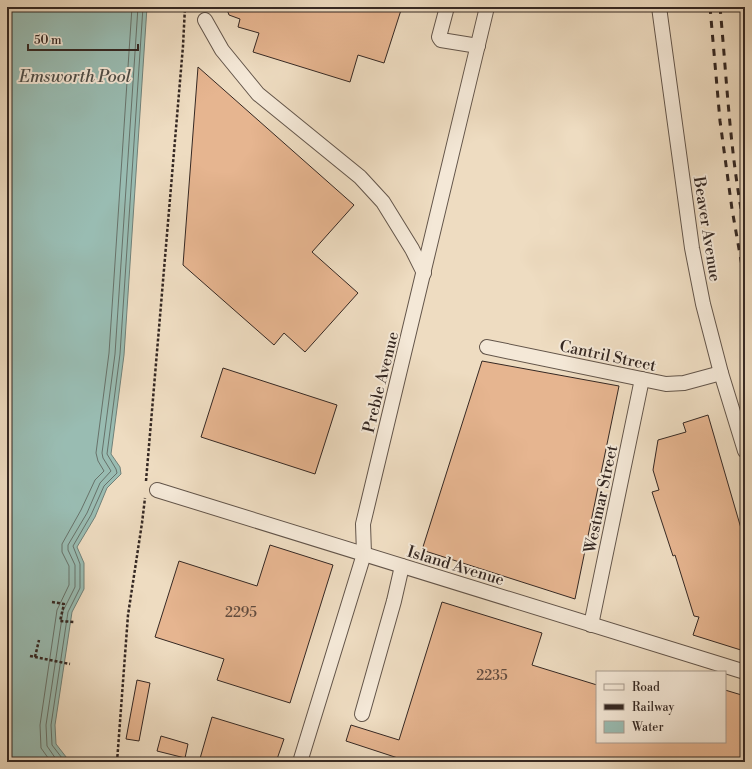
<svg xmlns="http://www.w3.org/2000/svg" width="752" height="769" viewBox="0 0 752 769" font-family="'Libre Bodoni',serif">
  <style>
    .water { fill: #99bcb2; stroke: #718179 }
    .lines { fill: none; stroke-linecap: round; stroke-linejoin: round }
    .shore { stroke: #67726a; stroke-width: 1 }
    .building { fill: #e6b590; stroke: #352823 }
    .minor-casing { stroke: #63554a; stroke-width: 16 }
    .path { stroke: #352823; stroke-width: 2.5; stroke-dasharray: 3 2; stroke-linecap: butt }
    .minor { stroke: #f4e8d7; stroke-width: 14 }
    .rail { stroke: #352823; stroke-width: 3; stroke-dasharray: 7 7; stroke-linecap: butt }
    .labels { text-anchor: middle; stroke-width: 4; stroke-linejoin: round; paint-order: stroke }
    .number-label { font-size: 14px; fill: #614b3e }
    .street-label { font-size: 16px; fill: #352823; stroke: #f4e8d7 }
    .water-label { font-size: 17px; font-style: italic; fill: #4e4d47; stroke: #f4e8d7 }
  </style>
  <rect width="100%" height="100%" fill="#eedcc1"/>
  <filter id="stains"><feTurbulence type="fractalNoise" baseFrequency=".005" numOctaves="4"/><feColorMatrix values="0 0 0 0 .2 0 0 0 0 .09 0 0 0 0 .02 0 0 0 .5 -.17"/></filter>
  <radialGradient id="worn" r=".72"><stop offset=".6" stop-color="#630" stop-opacity="0"/><stop offset="1" stop-color="#630" stop-opacity=".3"/></radialGradient>
  <path class="water" d="M7,7h140l-23,348 -13,99 9,13 1,7 -14,14 -12,29 -18,30 7,16v26l-12,23 -17,113 1,19 14,18h-63z"/>
  <g class="lines">
    <g class="shore">
      <path d="M51,762l-10,-14 -1,-23 17,-115 12,-25v-19l-7,-14v-8l19,-34 14,-30 9,-9 -6,-10 -2,-8 13,-100 23,-346"/>
      <path d="M58,762l-11,-16 -1,-21 17,-114 12,-24v-22l-7,-15v-5l19,-32 13,-30 11,-12 -8,-13 -1,-5 13,-99 23,-347"/>
      <path d="M65,762l-13,-17 -1,-20 17,-113 12,-24v-24l-7,-18 18,-31 13,-29 13,-13 -1,-4 -9,-15 13,-100 23,-347"/>
    </g>
  </g>
  <g class="building">
    <path d="M226,7h176l-18,56 -26,-8 -8,27 -97,-30 6,-19 -21,-6 2,-8 -11,-4z"/>
    <path d="M198,67l156,138 -42,47 46,41 -53,59 -21,-19 -10,12 -91,-80z"/>
    <path d="M482,361l137,25 -44,213 -153,-49z"/>
    <path d="M223,368l114,37 -22,69 -114,-37z"/>
    <path d="M708,415l37,127 -1,109 -51,-16 6,-18 -5,-1 -19,-61 -2,1 -21,-64 7,-2 -6,-20 5,-30 28,-8 -3,-9z"/>
    <path d="M270,545l63,20 -43,138 -73,-23 7,-21 -69,-22 24,-76 78,25z"/>
    <path d="M442,602l100,31 -10,32 65,20v57h128v-52l20,6v66h-335l-64,-21 5,-16 48,15z"/>
    <path d="M137,680l13,3 -11,58 -13,-2z"/>
    <path d="M212,717l72,22 -8,23h-77z"/>
    <path d="M161,736l27,8 -3,14 -28,-7z"/>
  </g>
  <g class="lines">
    <g class="minor-casing">
      <g id="minor">
        <path d="M447,7l-8,30 2,3 37,6"/>
        <path d="M659,7l33,241 11,56 18,69 24,78"/>
        <path d="M205,20l17,30 36,44 102,83 23,25 29,47 12,24"/>
        <path d="M487,347l179,37 18,-1 37,-10"/>
        <path d="M157,490l588,182"/>
        <path d="M591,625l51,-246"/>
        <path d="M362,714l32,-113 8,-35"/>
        <path d="M300,762l64,-208 -1,-30 124,-517"/>
      </g>
    </g>
    <g class="path">
      <path d="M146,481l37,-435 2,-39"/>
      <path d="M52,602l12,2 -4,17 14,1"/>
      <path d="M30,656l40,8"/>
      <path d="M35,657l4,-17"/>
      <path d="M117,762l11,-147 14,-92 3,-25"/>
    </g>
    <use href="#minor" class="minor"/>
    <g class="rail">
      <path d="M710,7l10,114 12,88 13,74"/>
      <path d="M720,7c7,74 10,149 25,223"/>
    </g>
  </g>
  <g class="labels">
    <g class="number-label">
      <text x="241" y="617">2295</text>
      <text x="492" y="680">2235</text>
    </g>
    <g class="street-label">
      <text transform="translate(708 229) rotate(81)" y="6">Beaver Avenue</text>
      <text transform="translate(608 355) rotate(12)" y="6">Cantril Street</text>
      <text transform="translate(380 382) rotate(-76)" y="6">Preble Avenue</text>
      <text transform="translate(600 499) rotate(-78)" y="6">Westmar Street</text>
      <text transform="translate(456 565) rotate(17)" y="6">Island Avenue</text>
    </g>
    <g class="water-label">
      <text x="75" y="82">Emsworth Pool</text>
    </g>
  </g>
  <rect width="752" height="769" fill="none" stroke="#eedcc1" stroke-width="24"/>
  <rect x="8" y="8" width="736" height="753" fill="none" stroke="#352823" stroke-width="2"/>
  <rect x="12" y="12" width="728" height="745" fill="none" stroke="#352823"/>
  <rect x="596" y="671" width="130" height="72" fill="#f4e8d7" stroke="#a89b8f"/>
  <rect x="604" y="684" width="20" height="6" fill="#f4e8d7" stroke="#a89b8f"/>
  <text x="632" y="691" font-size="12" fill="#352823">Road</text>
  <rect x="604" y="704" width="20" height="6" fill="#352823" stroke="#a89b8f"/>
  <text x="632" y="711" font-size="12" fill="#352823">Railway</text>
  <rect x="604" y="721" width="20" height="12" fill="#99bcb2" stroke="#a89b8f"/>
  <text x="632" y="731" font-size="12" fill="#352823">Water</text>
  <path d="M28 44v6h110v-6" fill="none" stroke="#352823" stroke-width="2"/>
  <text x="34" y="44" font-size="12" fill="#352823" stroke="#f4e8d7" stroke-width="3" paint-order="stroke">50 m</text>
  <rect width="100%" height="100%" filter="url(#stains)"/>
  <rect width="100%" height="100%" fill="url(#worn)"/>
</svg>
